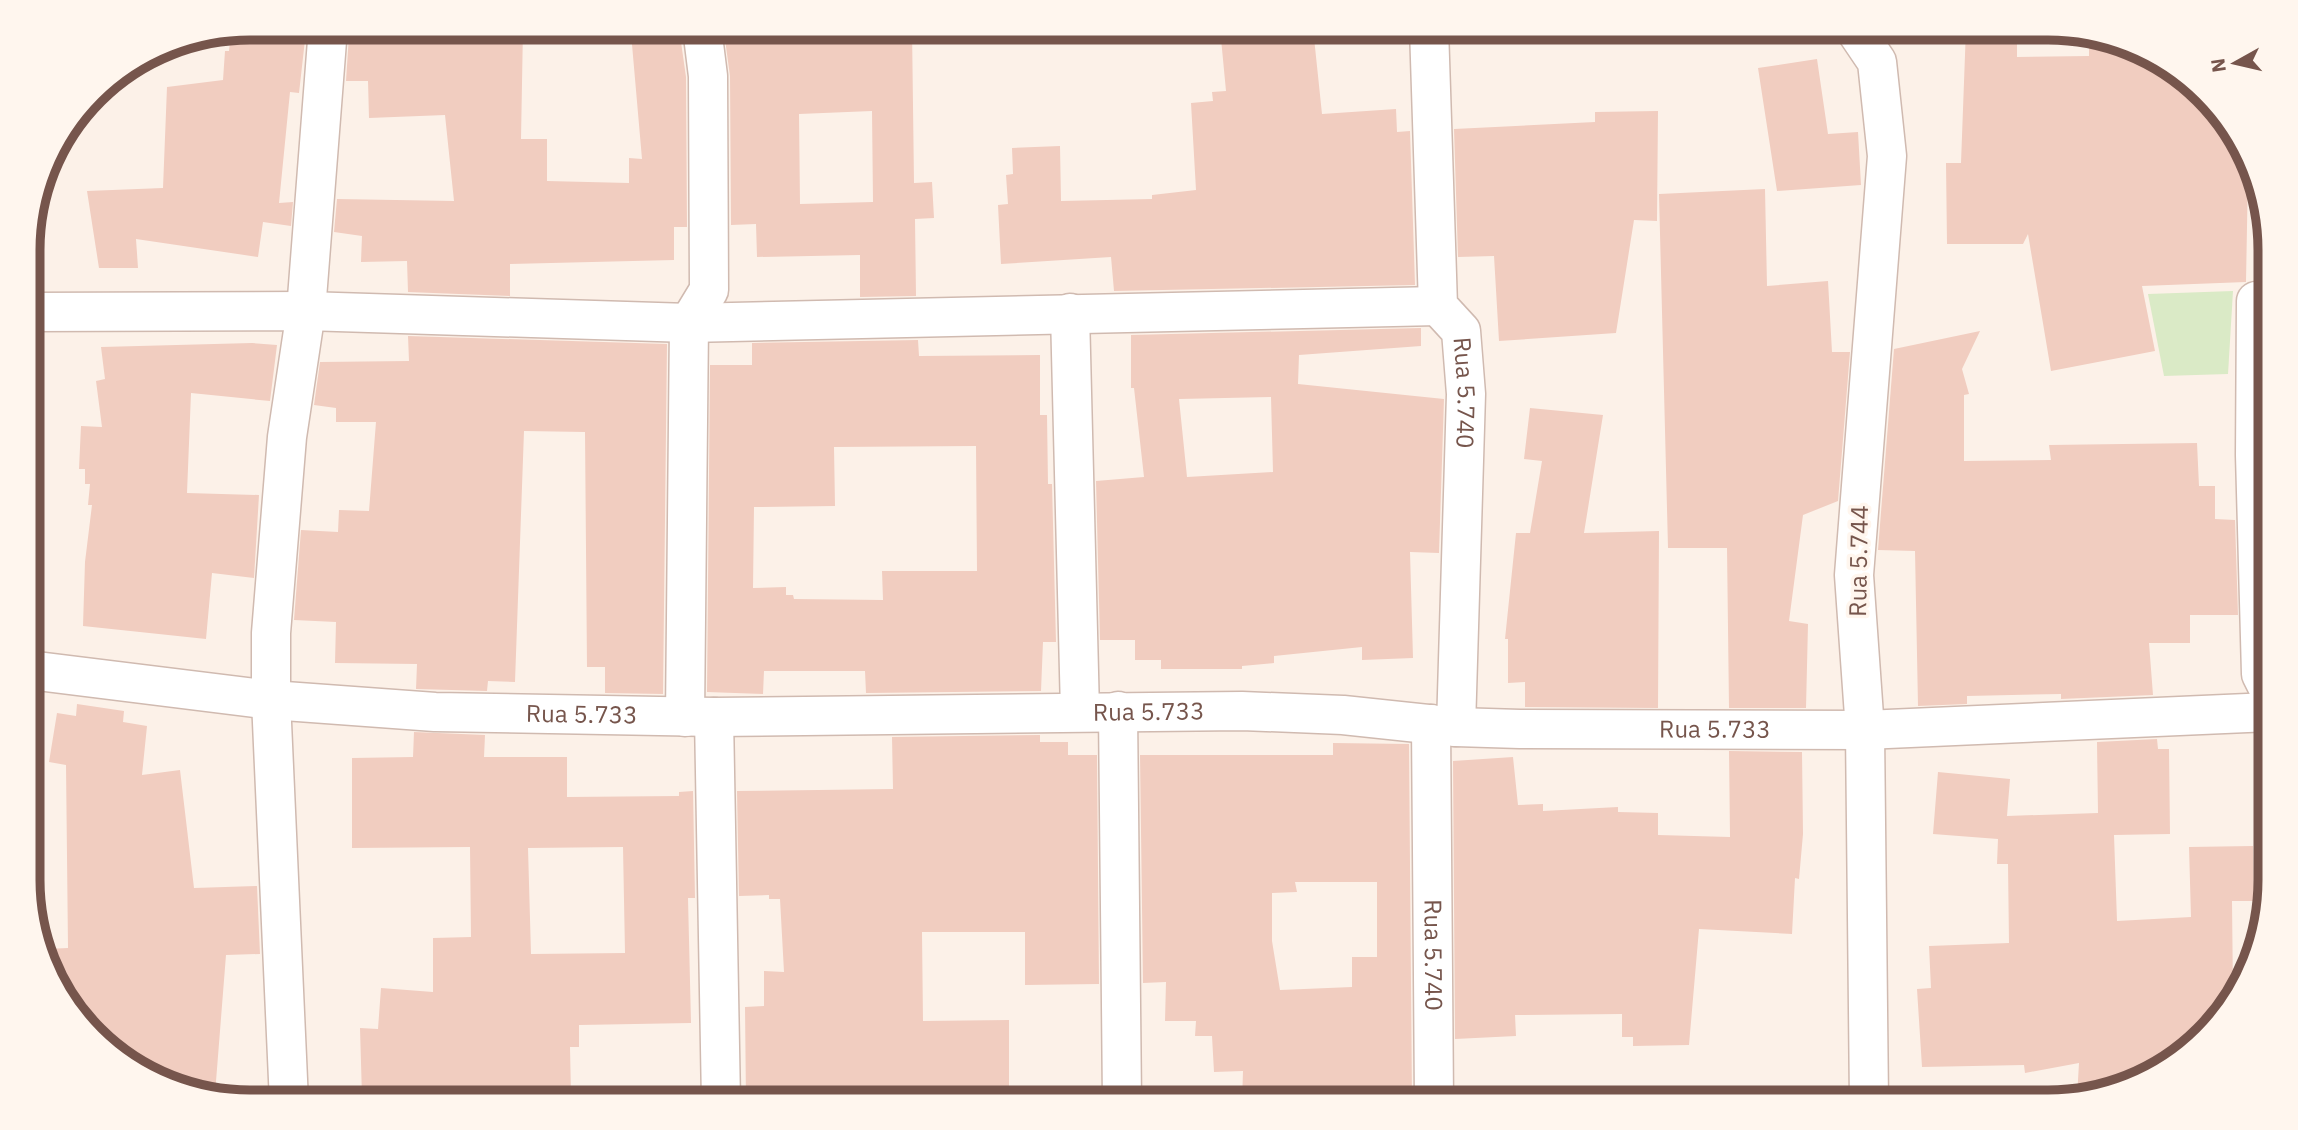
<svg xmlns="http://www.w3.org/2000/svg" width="2298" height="1130" viewBox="0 0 2298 1130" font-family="'IBM Plex Sans',sans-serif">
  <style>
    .green { fill: #daeac6 }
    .building { fill: #f1cdc0; fill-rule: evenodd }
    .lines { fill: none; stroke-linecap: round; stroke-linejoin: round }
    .minor-casing { stroke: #d0bab0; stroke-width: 41 }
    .minor { stroke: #fff; stroke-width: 38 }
    .labels { text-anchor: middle; stroke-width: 7; stroke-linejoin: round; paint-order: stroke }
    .street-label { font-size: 24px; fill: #76554c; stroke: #fff6ee }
    .rim { fill: none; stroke: #76554c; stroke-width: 9 }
  </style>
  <rect width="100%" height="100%" fill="#fcf1e8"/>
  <path class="green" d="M2233,291l-5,83 -64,2 -16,-82z"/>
  <g class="building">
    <path d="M250,28l56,3 -7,62 -9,-1 -11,111 14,-1 -2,24 -28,-4 -5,35 -122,-18 2,29h-39l-12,-77 76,-3 4,-101 56,-7 2,-29h4l2,-19z"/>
    <path d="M368,28h155l-2,111h26v42l82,2v-25l13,1 -11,-126 48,-5 7,49 1,150h-13v33l-164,4v32l-102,-4 -1,-31 -46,1 1,-26 -28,-4 3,-33 117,2 -9,-86 -76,3 -1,-37h-22l3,-46 19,2z"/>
    <path d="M771,28h141l2,155 18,-1 2,36 -19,1 1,77 -56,1v-42l-103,2 -1,-33 -25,1 -1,-149 -6,-44zM872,111l1,91 -73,2 -1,-90z"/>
    <path d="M1220,28h93l9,86 74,-5 1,23 13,-1 5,154 -301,6 -3,-34 -110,7 -3,-59 10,-1 -2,-29 7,-1 -1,-26 48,-2 1,55 91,-2v-4l44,-5 -5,-87 22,-2 -1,-9 14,-1z"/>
    <path d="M1966,28h51v29l72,-1v-18l57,13 76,62 26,59 -2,110 -104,4 13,65 -104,20 -23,-137 -5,10h-76l-1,-81h15z"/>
    <path d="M1817,59l11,75 30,-2 3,53 -84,6 -19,-123z"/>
    <path d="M1658,111l-1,110 -23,-1 -18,113 -117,8 -5,-85 -36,1 -4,-128 141,-7v-10z"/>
    <path d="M1765,189l2,97 61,-5 4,71h18l-12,149 -35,14 -14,106 19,3 -2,84h-77l-2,-160h-59l-9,-354z"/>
    <path d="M1421,328v18l-122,9 -1,29 146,15 -5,154 -29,-1 3,106 -51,2v-13l-88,9v7l-32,3v3h-81v-9h-26v-20h-35l-4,-159 48,-4 -10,-89h-3v-53zM1271,397l2,75 -86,5 -8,-78z"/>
    <path d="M1980,331l-18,38 7,25 -5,1v66l87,-1 -2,-15 148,-2 2,43h16v33l20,1 3,95h-48v28h-41l4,52 -92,4v-5l-94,2v8l-49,2 -3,-155 -37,-1 16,-201z"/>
    <path d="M408,336l259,8 -4,350 -58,-1v-26h-18l-2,-235 -61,-1 -9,251 -27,-1 -1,10 -71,-2 1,-25 -82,-1 1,-41 -42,-2 7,-90 37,2 1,-22 30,1 7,-89h-40v-14l-22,-3 6,-43 89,-1z"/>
    <path d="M918,340l1,16 121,-1v60h7l1,69h4l4,158h-13l-2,49 -175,2 -1,-22h-101l-1,23 -56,-2 3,-327h42v-22zM976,446l1,125h-95l1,29 -89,-1 -1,-4h-7v-8l-33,1 1,-81 81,-1 -1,-59z"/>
    <path d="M252,343l25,2 -7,56 -79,-8 -4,100 72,2 -5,83 -42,-5 -6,66 -123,-13 2,-64 7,-57h-4l2,-21h-5v-15h-6l2,-43 21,1 -6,-46 9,-2 -4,-32z"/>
    <path d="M1530,408l73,7 -19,118 75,-2 -1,177 -133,-1v-25l-17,1v-44h-3l11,-106h14l12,-72 -18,-2z"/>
    <path d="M77,704l47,7 -1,11 24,4 -5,49 38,-5 14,118 63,-2 3,68 -34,1 -11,139 -63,-15 -78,-64 -28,-66 22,-1 -2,-183 -17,-3 8,-49 19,3z"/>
    <path d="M414,732l71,3 -1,22h83v40l112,-1v-4l14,-1 2,107h-7l3,125 -112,2v22h-9l1,48h-15v7h-97v-7l-97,2 -2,-69 18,1 3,-41 52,4v-54l38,-1 -1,-90 -118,1v-90l61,-1zM623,847l2,106 -94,1 -3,-106z"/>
    <path d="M1040,735v7h28v13h29l2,229 -74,1v-53h-103l1,89 86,-1v82h-263l-1,-95 19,-1v-35l20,1 -4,-73h-11v-4l-30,1 -2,-105 156,-2 -1,-52z"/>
    <path d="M2157,739l1,10h11l1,85 -56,1 3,86 74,-4 -2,-70 64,-1 1,55h-22l1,93 -61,70 -95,33 2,-34 -54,10 -1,-8 -102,2 -5,-78 14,-1 -2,-42 80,-3 -1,-79h-11l1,-25 -65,-5 5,-62 72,7 -3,37 91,-3 -1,-71z"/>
    <path d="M1333,743l76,1 3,358h-170l1,-31 -29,1 -2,-36h-17l1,-15h-31l1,-39 -23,1 -3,-228h193zM1295,882h82v75h-25v30l-72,3 -8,-49v-48l25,-1z"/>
    <path d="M1729,751l73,1 1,82 -4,45 -4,-1 -3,56 -93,-5 -10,116 -56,1v-9h-11v-23l-107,1 1,21 -61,3 -2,-278 60,-4 5,48 25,-1v7l75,-4v5l40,1v22l72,2z"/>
  </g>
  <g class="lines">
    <g class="minor-casing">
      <g id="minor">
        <path id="s1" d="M1429,28l9,278 23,25 5,63 -10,333"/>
        <path d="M1854,28l23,34 10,94 -33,419 11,155 4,372"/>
        <path d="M2268,301h-12l-1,154 6,219 8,16"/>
        <path d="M29,312l277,-1 383,12 749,-17"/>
        <path d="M1070,313l10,399"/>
        <path id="s2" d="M29,670l242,30 164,12 279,5 528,-6 101,4 113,12 64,2 345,1 405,-18"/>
        <path d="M1118,711l4,391"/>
        <path d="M685,717l4,-394 20,-33 -1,-214 -6,-48"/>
        <path d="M714,717l7,385"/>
        <path id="s3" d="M1431,724l3,378"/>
        <path d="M289,1102l-18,-402v-67l16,-196 19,-126 22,-283"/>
      </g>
    </g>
    <use href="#minor" class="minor"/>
  </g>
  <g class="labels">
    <g class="street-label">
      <text dy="8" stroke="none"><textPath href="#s1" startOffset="374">Rua 5.740</textPath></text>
      <text transform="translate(1859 561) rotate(-89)" y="8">Rua 5.744</text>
      <text dy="8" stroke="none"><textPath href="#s2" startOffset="1122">Rua 5.733</textPath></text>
      <text dy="8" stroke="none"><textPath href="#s2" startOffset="555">Rua 5.733</textPath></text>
      <text dy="8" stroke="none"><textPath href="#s2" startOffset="1689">Rua 5.733</textPath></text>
      <text dy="8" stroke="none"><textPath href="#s3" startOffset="231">Rua 5.740</textPath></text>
    </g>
  </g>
  <path d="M0 0H2298V1130H0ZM250 40H2048A210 210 0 0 1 2258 250V880A210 210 0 0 1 2048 1090H250A210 210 0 0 1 40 880V250A210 210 0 0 1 250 40Z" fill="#fff6ee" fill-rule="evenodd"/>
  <path class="rim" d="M250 40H2048A210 210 0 0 1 2258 250V880A210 210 0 0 1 2048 1090H250A210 210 0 0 1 40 880V250A210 210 0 0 1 250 40Z"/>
  <g transform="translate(2235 63) rotate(262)" stroke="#fff6ee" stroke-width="5" paint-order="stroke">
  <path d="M0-5L12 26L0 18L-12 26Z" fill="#76554c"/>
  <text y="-10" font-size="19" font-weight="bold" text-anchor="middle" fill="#76554c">N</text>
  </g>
</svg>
